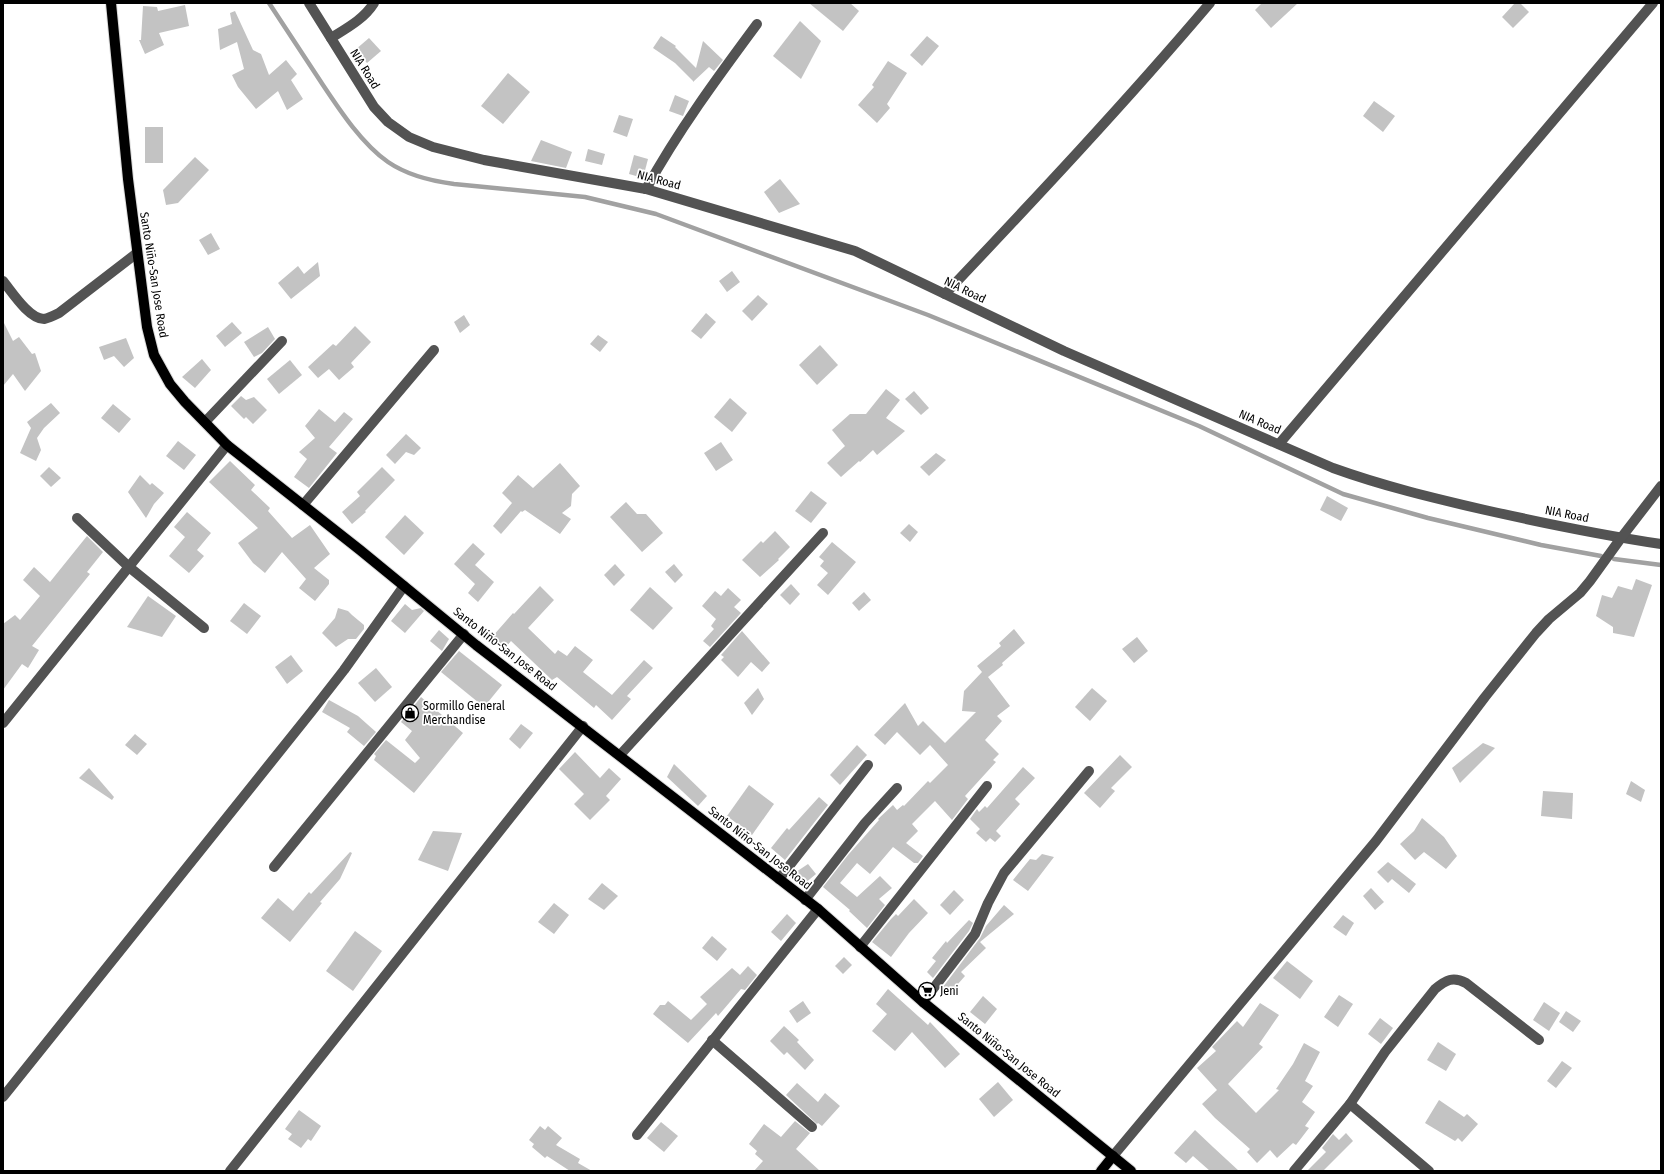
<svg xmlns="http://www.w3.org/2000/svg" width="1664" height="1174" viewBox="0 0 1664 1174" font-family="'Fira Sans Condensed',sans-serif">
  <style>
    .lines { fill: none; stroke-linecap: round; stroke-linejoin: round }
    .stream { stroke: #a1a1a1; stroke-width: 4.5 }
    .building { fill: #c3c3c3 }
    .major-casing { stroke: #dbdbdb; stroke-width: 12 }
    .minor { stroke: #535353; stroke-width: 10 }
    .major { stroke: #000; stroke-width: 10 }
    .labels { text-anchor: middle; stroke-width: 3.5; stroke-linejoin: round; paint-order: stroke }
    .street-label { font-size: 12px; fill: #000; stroke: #fff }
    .poi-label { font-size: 12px; fill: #000; stroke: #fff; text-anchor: start }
  </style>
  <rect width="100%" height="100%" fill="#fff"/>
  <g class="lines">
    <g class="stream">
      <path d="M269,3c17,26 35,53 52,79 18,27 40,61 67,80 19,13 43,19 66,22l131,13 71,17 272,101 271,111 144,68 85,24 113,27 60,11"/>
      <path d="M1614,559l47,6"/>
    </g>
  </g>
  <g class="building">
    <path d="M809,3h41l9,8 -16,20z"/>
    <path d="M1262,3h36l-27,25 -16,-18z"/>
    <path d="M1515,3h5l9,9 -16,16 -11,-11z"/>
    <path d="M185,5l4,21 -30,7 5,12 -19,9 -6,-14h2l2,-34 14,1 1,4z"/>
    <path d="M235,11l18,39 8,4 8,21 17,-15 11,14 -6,6 12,19 -16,11 -9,-19 -22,18 -18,-22 -6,-12 12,-6 -7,-27 -17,8 -2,-21 14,-5 -2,-11z"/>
    <path d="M800,21l21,20 -20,38 -28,-23z"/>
    <path d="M661,36l15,10 -1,1 21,21 7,-27 20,19 -9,11 -5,-4 -16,15v-1l-18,-18 -22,-15z"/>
    <path d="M927,36l12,10 -17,20 -12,-11z"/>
    <path d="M369,38l12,13 -14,12 -12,-13z"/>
    <path d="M888,61l19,12 -20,31 3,4 -13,15 -19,-18 16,-18 -2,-2z"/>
    <path d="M508,73l22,19 -27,32 -22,-18z"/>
    <path d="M675,95l14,6 -6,15 -14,-5z"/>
    <path d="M1374,101l21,15 -12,16 -20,-16z"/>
    <path d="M619,115l14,4 -6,18 -14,-5z"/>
    <rect x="145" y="127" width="18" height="36"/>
    <path d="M541,140l31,12 -6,16 -35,-7z"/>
    <path d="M588,149l17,5 -3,11 -17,-4z"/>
    <path d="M634,155l14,4 -5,19 -14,-4z"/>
    <path d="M195,157l14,13 -31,33 -12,2 -3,-15z"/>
    <path d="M780,179l20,25 -21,9 -15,-21z"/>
    <path d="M211,233l9,16 -12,6 -9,-15z"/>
    <path d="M318,262l2,14 -29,23 -13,-16 20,-17 6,8z"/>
    <path d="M732,271l8,11 -13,10 -8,-11z"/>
    <path d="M758,295l10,9 -16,17 -10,-10z"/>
    <path d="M706,313l10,9 -15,17 -10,-8z"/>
    <path d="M464,315l6,10 -10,8 -6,-11z"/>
    <path d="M3,321l10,20 6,-4 13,17 3,-1 6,18 -16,20 -12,-17 -10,12z"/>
    <path d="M232,322l10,11 -17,14 -9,-11z"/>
    <path d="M355,326l16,16 -20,21 3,4 -15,13 -10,-11 -11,9 -10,-11 25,-23 3,2z"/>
    <path d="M268,327l7,12 -13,14 -8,4 -10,-15z"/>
    <path d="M598,335l10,7 -8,10 -10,-8z"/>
    <path d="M126,338l8,20 -10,9 -10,-11 -10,4 -5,-13z"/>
    <path d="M820,345l18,20 -21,20 -18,-20z"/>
    <path d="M202,359l9,11 -16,18 -13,-11z"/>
    <path d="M290,360l12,15 -23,19 -12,-15z"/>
    <path d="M886,389l14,11 -14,18 19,13 -28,24 -4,-5 -13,12 -1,-1 -18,16 -14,-14 18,-17 -13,-16 18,-16h16z"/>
    <path d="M914,391l15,17 -8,7 -16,-16z"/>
    <path d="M241,396l5,4 8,-3 13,13 -14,14 -7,-7 -2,2 -13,-13z"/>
    <path d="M730,398l17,15 -15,19 -18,-15z"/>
    <path d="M51,403l9,10 -16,15 -7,10 4,12 -5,11 -16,-8 11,-25 -4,-6z"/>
    <path d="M113,404l18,15 -12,14 -18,-15z"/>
    <path d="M319,409l16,13 9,-10 9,7 -24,28 8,6 -28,35 -15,-11 13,-18 -8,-7 16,-14 -10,-12z"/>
    <path d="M406,434l15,14 -7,7 -8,-3 -11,12 -9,-9z"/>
    <path d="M178,441l18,14 -12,15 -18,-14z"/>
    <path d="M721,442l12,18 -17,11 -12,-18z"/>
    <path d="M936,453l10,7 -17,16 -9,-9z"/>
    <path d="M230,461l25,24 -4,5 19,18 -2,3 24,27 18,-13 20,29 -16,14 15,12v4l-14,17 -16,-13 7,-9 -24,-27 -17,21 -12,-10 -15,-20 20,-15 -49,-46z"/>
    <path d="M560,463l20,23 -8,8 -1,12 -9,7 9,6 -11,15 -35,-24 -3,2 -1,-1 -20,23 -8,-8 19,-23 -10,-10 16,-18 15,13z"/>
    <path d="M49,467l12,11 -10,9 -11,-11z"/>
    <path d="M382,467l13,13 -30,31 1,1 -14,12 -10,-12 18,-16 -3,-4z"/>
    <path d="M140,475l10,10 2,-2 12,10 -10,11 -8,14 -18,-26z"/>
    <path d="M811,491l16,12 -16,20 -16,-12z"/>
    <path d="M1327,496l21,12 -7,13 -21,-11z"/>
    <path d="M626,502l11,12h9l17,19 -21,19 -32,-35z"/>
    <path d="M187,512l24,21 -14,17 7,6 -15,17 -20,-17 16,-19 -11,-10z"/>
    <path d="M405,515l19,18 -20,22 -19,-18z"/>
    <path d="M909,524l9,8 -8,10 -10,-9z"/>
    <path d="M775,531l15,16 -12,12 1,1 -19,17 -18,-17 19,-19 2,2z"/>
    <path d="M87,536l16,16 -16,20 3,2 -58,72 7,4 -11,18 -6,-4 -19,26v-66l12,-9 5,5 20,-24 -17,-16 11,-13 16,15z"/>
    <path d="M832,542l24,20 -28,33 -11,-10 11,-12 -8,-7 4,-5 -5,-4z"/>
    <path d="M473,543l12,11 -10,11 19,17 -16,20 -10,-9 7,-9 -21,-20z"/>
    <path d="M615,564l10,11 -11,11 -10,-11z"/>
    <path d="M674,564l9,11 -8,8 -10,-11z"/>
    <path d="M1636,579l16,6 -18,52 -21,-4v-6l-17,-11 6,-21 10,3 6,-12 14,4z"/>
    <path d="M791,584l9,10 -10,11 -10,-10z"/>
    <path d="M540,586l14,14 -26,28 27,26 3,-4 9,6 8,-10 18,14 -10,12 29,23 32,-35 9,8 -26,28 4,3 -19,21 -16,-15 -2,3 -37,-31 -5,3 -41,-39 -6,7 -13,-11 21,-24 1,1z"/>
    <path d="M650,587l23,21 -20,22 -23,-20z"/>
    <path d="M728,588l13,12 -7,7 7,6 -31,34 -7,-6 11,-12 -3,-3 5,-7 -14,-13 13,-15 6,5z"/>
    <path d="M864,592l7,8 -12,11 -7,-8z"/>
    <path d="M148,596l28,20 -14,21 -35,-10z"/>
    <path d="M244,603l17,13 -14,18 -17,-13z"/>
    <path d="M405,604l7,6 9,-2 3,3 -19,22 -14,-12z"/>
    <path d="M338,608l10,3 4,4 12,10v4l-8,10h-8l-12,8 -14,-14 13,-15z"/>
    <path d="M1014,629l11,14 -23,20 1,2 -15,12 22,29 -13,10 5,5 -17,19 14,14 -6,6 3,2 -31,34 3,3 -16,21 -17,-19 -23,23 6,7 -12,12 17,13 -5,7h-4l-21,-16 -23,27 -13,-11 -17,20 17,14 23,-21 12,12 -13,11 6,6 -18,23 -18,-17 1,-1 -27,-23 25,-32 31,-35 -1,-1 15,-14 4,5 6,-5 1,1 24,-25 2,2 18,-18 -18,-20 -10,10 -23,-23 -12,13 -11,-10 31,-32 13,23 5,-5 22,22 31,-31 -14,-1 2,-20 18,-19 -5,-6 24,-20 -2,-3z"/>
    <path d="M439,630l10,9 -7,12 -12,-10z"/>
    <path d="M742,631l28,32 -8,9 -11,-10 -13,15 -17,-17 3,-3 -3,-2z"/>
    <path d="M1137,637l11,14 -14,12 -12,-14z"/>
    <path d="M459,651l43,34 -18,22 -43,-35z"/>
    <path d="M291,655l12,16 -16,13 -12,-17z"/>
    <path d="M376,668l16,19 -17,15 -17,-19z"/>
    <path d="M758,688l6,11 -12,16 -8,-12z"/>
    <path d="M1092,688l15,13 -17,20 -15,-14z"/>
    <path d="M421,697l42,36 -49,60 -40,-33 2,-4 -2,-2 12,-14 29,23 5,-5 -15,-18 7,-9 -11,-9z"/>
    <path d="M329,700l29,16 18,16 -12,14 -17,-14 3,-4 -28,-16z"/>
    <path d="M521,724l12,9 -13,16 -11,-10z"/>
    <path d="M135,734l12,10 -10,11 -12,-10z"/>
    <path d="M1483,743l12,5 -35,35 -8,-15z"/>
    <path d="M857,745l10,10 -27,30 -10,-10z"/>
    <path d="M575,752l25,26 9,-10 12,11 -15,17 4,4 -20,20 -16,-16 10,-10 -25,-25z"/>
    <path d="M1120,755l12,12 -21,21 4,3 -15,17 -16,-15z"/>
    <path d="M674,764l33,32 -9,10 -31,-29z"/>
    <path d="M1023,767l12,11 -20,21 5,5 -24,27 5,5 -6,6 -5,-4 -4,4 -10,-9 4,-4 -10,-10 7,-10 2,3 6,-6 2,2z"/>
    <path d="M89,768l25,29 -2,3 -33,-22z"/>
    <path d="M1631,781l14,9 -4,12 -15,-8z"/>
    <path d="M749,785l25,19 -22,31 -25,-19z"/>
    <path d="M1543,791l30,2 -1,26 -31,-3z"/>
    <path d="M819,797l9,8 -43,55 -14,-12 16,-20 2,2z"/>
    <path d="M1422,818l22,19 13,19 -11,13 -22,-17 -9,8 -15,-16 14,-13z"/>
    <path d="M433,831l29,2 -14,38 -30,-11z"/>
    <path d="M350,852l2,1 -12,26 -20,23 2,1 -32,39 -29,-24 17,-20 15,13 16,-19 2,2z"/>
    <path d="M1042,854l12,3 -26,34 -15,-11 17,-21 6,1z"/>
    <path d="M1388,862l28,22 -7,9 -17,-14 -4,4 -11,-11z"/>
    <path d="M808,864l8,10 -12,10 -8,-12z"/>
    <path d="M602,883l16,13 -14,14 -16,-11z"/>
    <path d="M1371,888l13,14 -9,8 -12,-14z"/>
    <path d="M954,890l10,10 -14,15 -10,-10z"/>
    <path d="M914,899l14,14 -19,20 -18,24 -19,-15 19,-23 5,-5 2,2z"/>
    <path d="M554,903l15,12 -15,19 -16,-12z"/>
    <path d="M1004,905l10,9 -34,28 6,6 -25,24 4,4 -15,17 -7,-6 37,-49 6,-12z"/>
    <path d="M787,914l9,9 -15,18 -10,-9z"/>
    <path d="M1343,915l11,8 -8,13 -13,-9z"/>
    <path d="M969,920l4,3 -4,8 -36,47 -6,-6 9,-11 -4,-3 14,-17 1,2z"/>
    <path d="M355,931l27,20 -29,40 -27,-20z"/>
    <path d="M712,936l15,13 -10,12 -15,-13z"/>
    <path d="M844,957l8,8 -9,9 -8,-8z"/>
    <path d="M1287,961l26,20 -13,18 -27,-21z"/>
    <path d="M748,966l9,9 -12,15 -4,-1 -23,27 -2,-3 -28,30 -35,-29 7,-9h5l3,-4 23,19 16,-16 -7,-7 32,-29 8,7z"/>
    <path d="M888,989l40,36 2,-3 30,32 -15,14 -33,-36 -17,19 -23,-20 15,-17 -11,-10z"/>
    <path d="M1339,995l14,9 -15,23 -14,-10z"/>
    <path d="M983,996l14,13 -12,15 -15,-12z"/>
    <path d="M803,1001l8,12 -14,10 -8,-12z"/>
    <path d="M1544,1002l16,11 -11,18 -16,-11z"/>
    <path d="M1260,1003l19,12 -20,29 4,3 -35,37 28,29 23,-23 -3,-1 17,-25 11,-21 16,9 -15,29 8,5 -11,16 13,10 -10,14 4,2 -13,17 -3,-2 -16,15 -7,-8 -13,13 -10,-11 3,-3 -35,-31 -13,-14 15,-14 -20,-22 19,-17 -4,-4 25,-26 6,6z"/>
    <path d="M1566,1011l15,10 -8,11 -14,-10z"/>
    <path d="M1380,1018l13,10 -12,16 -13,-10z"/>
    <path d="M784,1026l15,14 -2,2 17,18 -9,10 -18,-18 -3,3 -14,-14z"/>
    <path d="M1438,1042l18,12 -10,17 -19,-11z"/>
    <path d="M1562,1061l10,7 -16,20 -9,-7z"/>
    <path d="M998,1082l15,18 -19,17 -15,-18z"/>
    <path d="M797,1083l21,19 7,-9 15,13 -18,20 -4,-3 -1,1 -31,-29z"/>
    <path d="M1439,1100l25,17 3,-3 11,10 -16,18 -4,-4 -3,3 -30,-18z"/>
    <path d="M299,1110l22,16 -10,15 -3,-2 -7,9 -13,-9 4,-5 -7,-5z"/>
    <path d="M795,1121l15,12 -14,16 24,22h-66l9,-10 -8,-7 2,-3 -8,-7 15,-20 17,13z"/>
    <path d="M661,1122l17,14 -14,16 -17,-14z"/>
    <path d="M540,1126l5,4 3,-4 14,12 -6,7 24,14 -2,4 14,8h-22l-23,-15 -2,2 -13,-11 2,-3 -5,-4z"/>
    <path d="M1195,1130l18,17 26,24h-29l-17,-15 -7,7 -12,-10z"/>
    <path d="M1346,1133l7,8 -30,30h-16l19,-19 -4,-4 11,-14 6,6z"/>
  </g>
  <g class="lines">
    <g class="major-casing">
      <g id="major">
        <path d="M111,3l17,176 19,148 7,28 16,29 15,18 42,43 133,105 116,95 342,264 105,93 208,169"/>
        <path d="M1101,1171l12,-15"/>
      </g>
    </g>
    <g class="minor">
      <path d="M309,3l65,104 14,15 21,15 24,10 51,13 162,29 209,62 209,100 269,117c50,18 100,30 152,42 58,13 117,25 176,34"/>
      <path d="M331,38c16,-10 33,-19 43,-35"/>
      <path d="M646,189c32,-58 71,-111 111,-165"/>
      <path d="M3,281c9,11 26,38 41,38 5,-1 11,-4 15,-6l78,-60"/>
      <path d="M945,294c90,-95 180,-191 265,-291"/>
      <path d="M205,422l77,-81"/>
      <path d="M1279,444l374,-441"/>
      <path d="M303,505l131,-155"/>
      <path d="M77,518l52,49 75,61"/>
      <path d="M3,723l224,-278"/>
      <path d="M620,755l203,-222"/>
      <path d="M274,867l190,-233"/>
      <path d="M779,879l89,-114"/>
      <path d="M805,900l60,-77 32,-35"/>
      <path d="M860,947l127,-161"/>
      <path d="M923,1002l52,-68 13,-31 16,-30 85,-102"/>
      <path d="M712,1040l100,87"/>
      <path d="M3,1097l309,-386 32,-41 60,-84"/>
      <path d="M1350,1104l35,-52 50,-63c11,-9 18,-13 31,-6l73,57"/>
      <path d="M637,1135l181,-226"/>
      <path d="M1113,1156l263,-315 109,-144 51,-64 13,-14 31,-26 10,-12 31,-43 40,-52"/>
      <path d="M230,1171l353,-445"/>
      <path d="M1294,1171l56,-67 79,67"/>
    </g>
    <use href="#major" class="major"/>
  </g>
  <defs>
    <g id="shop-ring" transform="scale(0.9)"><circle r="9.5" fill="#fff" stroke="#000" stroke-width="1.5"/><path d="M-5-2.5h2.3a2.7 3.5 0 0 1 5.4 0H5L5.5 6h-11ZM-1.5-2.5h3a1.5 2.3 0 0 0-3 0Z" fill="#000"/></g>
    <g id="supermarket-ring" transform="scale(0.9)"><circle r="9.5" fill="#fff" stroke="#000" stroke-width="1.5"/><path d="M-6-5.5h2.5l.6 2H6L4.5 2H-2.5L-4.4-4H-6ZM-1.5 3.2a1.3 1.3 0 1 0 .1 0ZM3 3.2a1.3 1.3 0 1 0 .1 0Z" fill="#000"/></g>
  </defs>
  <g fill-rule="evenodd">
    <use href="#shop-ring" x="410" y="713"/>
    <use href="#supermarket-ring" x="927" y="991"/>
  </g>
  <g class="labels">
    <g class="street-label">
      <text transform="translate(365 69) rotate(58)" y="4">NIA Road</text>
      <text transform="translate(659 180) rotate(15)" y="4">NIA Road</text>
      <text transform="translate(154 275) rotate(81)" y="4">Santo Niño-San Jose Road</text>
      <text transform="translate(965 290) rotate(26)" y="4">NIA Road</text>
      <text transform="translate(1260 422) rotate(23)" y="4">NIA Road</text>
      <text transform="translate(1567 514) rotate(11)" y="4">NIA Road</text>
      <text transform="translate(505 649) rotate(38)" y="4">Santo Niño-San Jose Road</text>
      <text transform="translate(760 848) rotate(38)" y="4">Santo Niño-San Jose Road</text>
      <text transform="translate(1009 1055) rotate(39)" y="4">Santo Niño-San Jose Road</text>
    </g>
    <g class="poi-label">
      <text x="423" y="710">Sormillo General<tspan x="423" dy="14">Merchandise</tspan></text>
      <text x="940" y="995">Jeni</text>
    </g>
  </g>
  <rect width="1664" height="1174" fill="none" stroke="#000000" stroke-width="8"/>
</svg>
